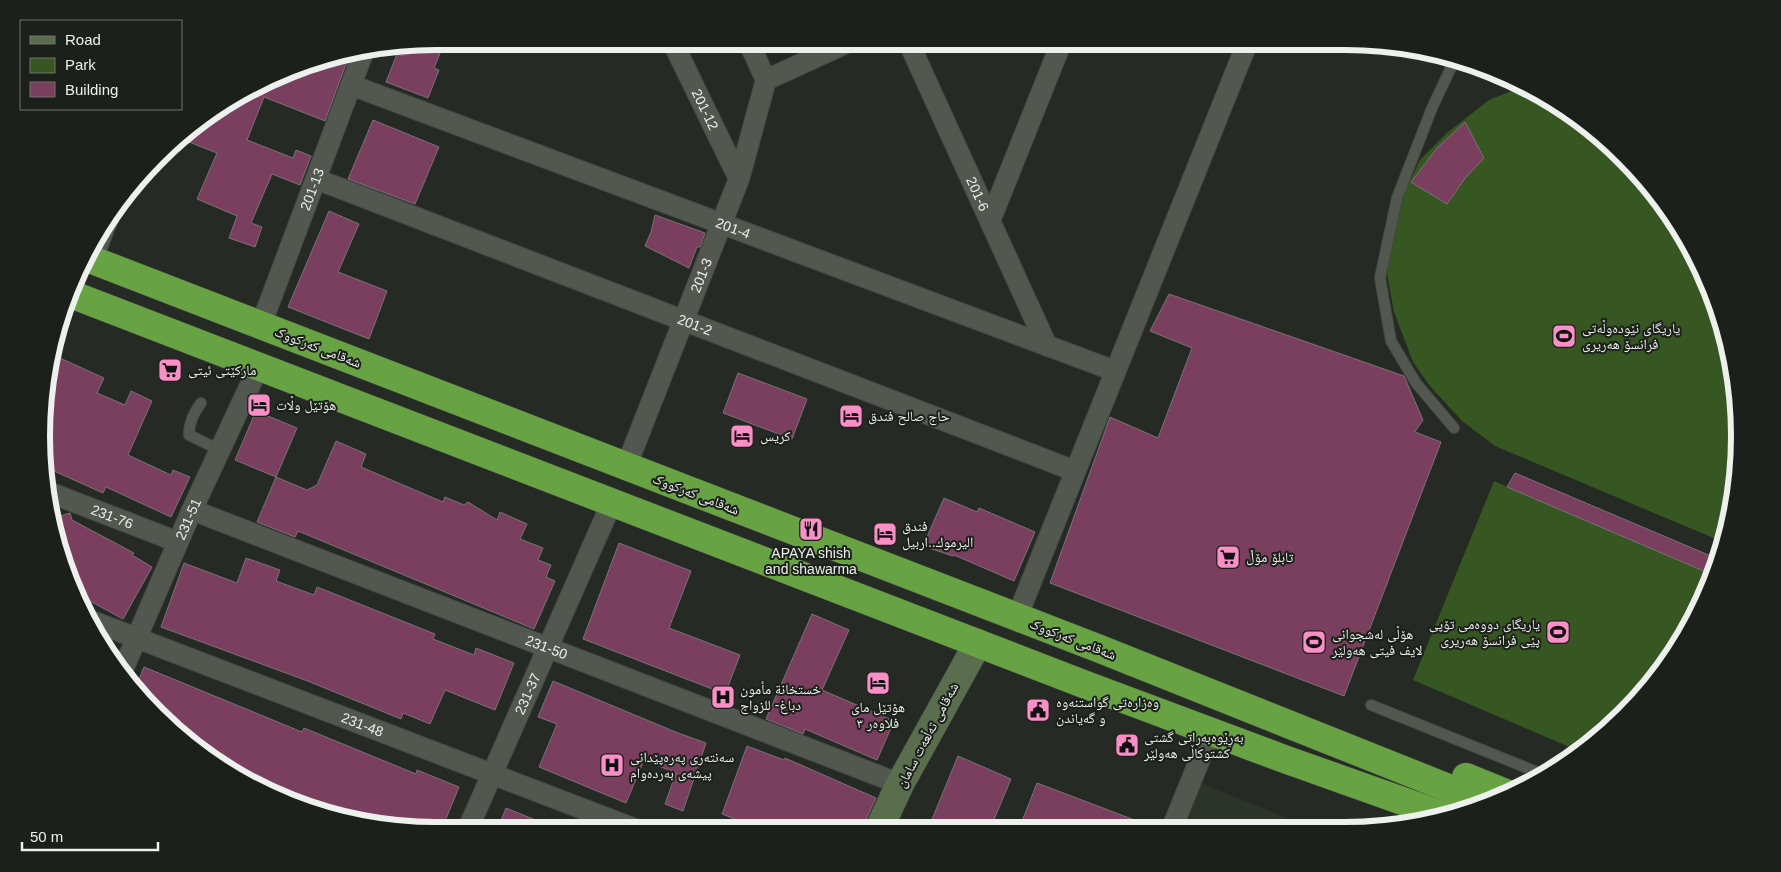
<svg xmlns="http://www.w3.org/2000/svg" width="1781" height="872" viewBox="0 0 1781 872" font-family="Helvetica,'Noto Naskh Arabic',sans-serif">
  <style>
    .built { fill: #2c3328 }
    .park { fill: #365622 }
    .building { fill: #7a3f5f; stroke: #7b7276 }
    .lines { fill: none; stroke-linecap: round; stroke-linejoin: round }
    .lane-casing { stroke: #444843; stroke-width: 12 }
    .street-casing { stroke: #444843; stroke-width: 22 }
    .secondary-casing { stroke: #444843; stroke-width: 29 }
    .highway-casing { stroke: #444843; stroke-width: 29 }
    .lane { stroke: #525750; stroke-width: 10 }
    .street { stroke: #525750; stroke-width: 20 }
    .secondary { stroke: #586e4c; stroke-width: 28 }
    .highway { stroke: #67a243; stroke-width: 28 }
    .labels { text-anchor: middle; stroke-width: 4; stroke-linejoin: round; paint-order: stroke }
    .street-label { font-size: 14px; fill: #edf0ec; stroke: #1c201a }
    .poi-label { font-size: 14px; fill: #edf0ec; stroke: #1c201a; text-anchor: start }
    .rim { fill: none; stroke: #edf0ec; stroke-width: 6 }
  </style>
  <rect width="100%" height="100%" fill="#262a24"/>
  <path class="built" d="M1201,783l111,45h-130z"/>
  <g class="park">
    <path d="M1524,86l41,22 59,49 49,60 37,68 22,74 8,77 -8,77 -9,29 -228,-96 -33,-25 -33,-36 -16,-23 -19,-50 -7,-38 9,-63 24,-51 28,-28 41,-32z"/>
    <path d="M1494,481l219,94 -3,12 -52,89 -72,73 -5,3 -168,-72z"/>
  </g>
  <g class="building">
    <path d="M436,41h9l-11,27 5,2 -11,28 -42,-16 11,-28 6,2 5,-10z"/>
    <path d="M349,56l-24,65 -61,-24 -17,43 46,18 3,-8 15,6 -11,29 -28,-11 -21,49 11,4 -7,20 -26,-9 8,-22 -40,-17 20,-46 -38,-15 16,-15 114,-61z"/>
    <path d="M373,120l66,27 -24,57 -67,-25z"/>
    <path d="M1465,122l19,36 -18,19 -19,27 -36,-22 26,-34z"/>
    <path d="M329,211l30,13 -21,48 49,19 -18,48 -81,-32z"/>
    <path d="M655,215l50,18 -5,14h-3l-8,21 -44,-22 6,-14z"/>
    <path d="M1169,294l235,82 19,44 -8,12 26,10 -97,254 -294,-113 60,-166 48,21 34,-90 -42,-17z"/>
    <path d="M51,354l53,24 -7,15 28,12 6,-14 21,10 -24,54 43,20 2,-5 17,7 -19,40 -65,-30 -3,6 -58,-26 4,-108z"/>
    <path d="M738,373l69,26 -15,40 -69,-26z"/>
    <path d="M256,411l41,17 -21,49 -41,-17z"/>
    <path d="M336,441l30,13 -5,13 82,35 2,-5 19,8 4,-3 29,18 3,-8 27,12 -7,15 23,9 -5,12 13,5 -5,12 9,4 -21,48 -236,-98 -3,6 -38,-15 19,-45 31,13 10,-5z"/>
    <path d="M1515,473l203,86 -5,16 -206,-88z"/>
    <path d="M944,498l33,14 2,-4 56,24 -21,49 -60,-26 -1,1 -30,-10z"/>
    <path d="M70,513l2,7 62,33 -2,2 20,12 -29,52 -46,-25 -23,-76z"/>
    <path d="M619,543l72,28 -22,57 71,27 -15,39 -142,-55z"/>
    <path d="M246,558l34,12 -4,11 38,14 3,-8 118,47 -2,5 41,16 2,-7 38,15 -19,47 -50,-20 -15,34 -27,-11 -2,6 -96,-39 -144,-53 23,-64 53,20z"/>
    <path d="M812,614l37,16 -27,60 72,31 -17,39 -72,-31 -2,5 -37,-15z"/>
    <path d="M144,667l158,65 2,-4 112,46 1,-4 42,17 -18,44 -82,-8 -74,-22 -109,-68 -41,-44z"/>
    <path d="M553,681l125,52 28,10 -23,68 -18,-7 11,-31 -32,-13 -18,43 -87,-36 18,-43 -19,-7z"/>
    <path d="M747,746l37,14 1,-2 91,40 -11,24 -1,7 -111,1 2,-3 -33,-13z"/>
    <path d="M958,756l53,23 -21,50h-62z"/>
    <path d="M1037,783l116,44v1l-134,1z"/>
    <path d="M506,808l54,22 -63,1z"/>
  </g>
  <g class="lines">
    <g class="lane-casing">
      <g id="lane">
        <path d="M201,403c-7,10 -12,19 -12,32l31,15"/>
        <path d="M1454,428l-38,-45 -25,-42 -11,-63 17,-80 35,-90 23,-49"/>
        <path d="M1371,705l171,69"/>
      </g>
    </g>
    <g class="street-casing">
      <g id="street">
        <path id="s1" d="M672,41l67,138"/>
        <path d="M748,41l18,39"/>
        <path id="s2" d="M908,41l139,305"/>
        <path d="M766,80l85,-39"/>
        <path id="s3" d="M351,85l764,286"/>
        <path id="s4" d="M316,179l759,292"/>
        <path d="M990,221l72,-180"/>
        <path d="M92,260l16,-41"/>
        <path id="s5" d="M261,325l102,-272"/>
        <path id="s6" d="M626,467l113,-288 27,-99"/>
        <path id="s7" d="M46,491l132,51"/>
        <path id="s8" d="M192,510l708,274"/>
        <path d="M1017,617l231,-576"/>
        <path id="s9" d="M87,619l551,211"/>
        <path id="s10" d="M121,674l71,-164 67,-144"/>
        <path d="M1172,828l39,-96"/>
        <path id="s11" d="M467,831l145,-329"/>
      </g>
    </g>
    <g class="secondary-casing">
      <path id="secondary" d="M879,829l21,-45 78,-141"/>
    </g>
    <g class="highway-casing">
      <g id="highway">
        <path d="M87,258l1013,391 386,154"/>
        <path d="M73,295l1013,390 201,75 155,55"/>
        <path d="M1466,777l42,17"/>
      </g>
    </g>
    <use href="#lane" class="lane"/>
    <use href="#street" class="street"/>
    <use href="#secondary" class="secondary"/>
    <use href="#highway" class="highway"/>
  </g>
  <defs>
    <g id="stadium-square" transform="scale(1.25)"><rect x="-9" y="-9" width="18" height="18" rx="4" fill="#fa8fc7" stroke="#1c201a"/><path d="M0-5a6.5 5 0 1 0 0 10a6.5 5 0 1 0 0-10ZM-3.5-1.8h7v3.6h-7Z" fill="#111"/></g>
    <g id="supermarket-square" transform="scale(1.25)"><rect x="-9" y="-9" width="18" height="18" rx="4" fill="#fa8fc7" stroke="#1c201a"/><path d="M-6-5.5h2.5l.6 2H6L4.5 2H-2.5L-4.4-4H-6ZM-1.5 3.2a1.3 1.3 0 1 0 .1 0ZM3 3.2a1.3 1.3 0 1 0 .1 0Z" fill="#111"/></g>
    <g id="hotel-square" transform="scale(1.25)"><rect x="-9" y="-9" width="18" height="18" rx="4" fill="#fa8fc7" stroke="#1c201a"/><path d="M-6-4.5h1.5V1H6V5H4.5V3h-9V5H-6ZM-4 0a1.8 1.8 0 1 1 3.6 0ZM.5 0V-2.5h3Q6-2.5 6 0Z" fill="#111"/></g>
    <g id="restaurant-square" transform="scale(1.25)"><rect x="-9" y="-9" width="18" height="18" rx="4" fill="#fa8fc7" stroke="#1c201a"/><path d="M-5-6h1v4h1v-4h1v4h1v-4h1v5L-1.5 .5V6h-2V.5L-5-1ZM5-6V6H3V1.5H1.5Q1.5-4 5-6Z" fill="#111"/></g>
    <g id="hospital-square" transform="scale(1.25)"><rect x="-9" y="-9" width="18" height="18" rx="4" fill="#fa8fc7" stroke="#1c201a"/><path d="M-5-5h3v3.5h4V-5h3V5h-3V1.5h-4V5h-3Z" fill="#111"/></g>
    <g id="civic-square" transform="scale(1.25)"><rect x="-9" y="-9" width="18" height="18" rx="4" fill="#fa8fc7" stroke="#1c201a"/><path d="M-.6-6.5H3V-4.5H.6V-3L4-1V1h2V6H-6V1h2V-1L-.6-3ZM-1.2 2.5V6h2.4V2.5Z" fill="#111"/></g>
  </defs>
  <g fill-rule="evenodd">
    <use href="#stadium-square" x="1564" y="336"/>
    <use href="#supermarket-square" x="170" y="370"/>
    <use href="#hotel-square" x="259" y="405"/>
    <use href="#hotel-square" x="851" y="416"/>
    <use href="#hotel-square" x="742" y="436"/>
    <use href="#restaurant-square" x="811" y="529"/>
    <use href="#hotel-square" x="885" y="534"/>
    <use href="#supermarket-square" x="1228" y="557"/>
    <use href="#stadium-square" x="1558" y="632"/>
    <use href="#stadium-square" x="1314" y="642"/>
    <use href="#hotel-square" x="878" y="683"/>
    <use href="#hospital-square" x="723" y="697"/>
    <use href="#civic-square" x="1038" y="710"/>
    <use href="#civic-square" x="1127" y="745"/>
    <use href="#hospital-square" x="612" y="765"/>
  </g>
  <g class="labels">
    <g class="street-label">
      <text dy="5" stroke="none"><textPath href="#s1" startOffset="76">201-12</textPath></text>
      <text dy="5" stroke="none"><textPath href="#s5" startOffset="145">201-13</textPath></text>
      <text dy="5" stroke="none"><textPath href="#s2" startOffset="168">201-6</textPath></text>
      <text dy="5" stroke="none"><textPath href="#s3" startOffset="408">201-4</textPath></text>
      <text dy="5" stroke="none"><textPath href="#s6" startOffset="206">201-3</textPath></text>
      <text dy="5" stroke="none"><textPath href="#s4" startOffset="406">201-2</textPath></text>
      <text transform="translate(318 347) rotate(21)" y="5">شەقامی کەرکووک</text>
      <text transform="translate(696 494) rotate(21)" y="5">شەقامی کەرکووک</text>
      <text dy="5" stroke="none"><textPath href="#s7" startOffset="71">231-76</textPath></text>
      <text dy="5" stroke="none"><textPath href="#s10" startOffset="169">231-51</textPath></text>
      <text transform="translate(1073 639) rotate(21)" y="5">شەقامی کەرکووک</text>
      <text dy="5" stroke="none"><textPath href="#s8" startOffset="380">231-50</textPath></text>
      <text dy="5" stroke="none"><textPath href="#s11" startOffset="150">231-37</textPath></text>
      <text dy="5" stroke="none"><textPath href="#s9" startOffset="295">231-48</textPath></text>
      <text transform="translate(927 735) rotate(-62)" y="5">شەقامی تەڵعەت سامان</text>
    </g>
    <g class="poi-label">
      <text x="1582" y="333">یاریگای نێودەوڵەتی<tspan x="1582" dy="16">فرانسۆ هەریری</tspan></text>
      <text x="188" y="375">مارکێتی ئیتی</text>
      <text x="276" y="410">هۆتێل وڵات</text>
      <text x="868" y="421">حاج صالح فندق</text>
      <text x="760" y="441">كريس</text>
      <text x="902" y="531">فندق<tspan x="902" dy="16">اليرموك..اربيل</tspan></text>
      <text x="811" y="558" text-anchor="middle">APAYA shish<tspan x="811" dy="16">and shawarma</tspan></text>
      <text x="1246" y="562">تابلۆ مۆڵ</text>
      <text x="1540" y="629" text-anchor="end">یاریگای دووەمی تۆپی<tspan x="1540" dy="16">پێی فرانسۆ هەریری</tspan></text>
      <text x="1332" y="639">هۆڵی لەشجوانی<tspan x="1332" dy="16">لایف فیتی هەولێر</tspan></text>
      <text x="740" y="694">خستخانة مأمون<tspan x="740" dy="16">دباغ- للزواج</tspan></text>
      <text x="1056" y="707">وەزارەتی گواستنەوە<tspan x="1056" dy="16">و گەیاندن</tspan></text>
      <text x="878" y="712" text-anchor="middle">هۆتێل مای<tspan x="878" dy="16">فلاوەر ٣</tspan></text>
      <text x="1144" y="742">بەڕێوەبەراتی گشتی<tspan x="1144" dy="16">کشتوکاڵی هەولێر</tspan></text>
      <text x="630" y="762">سەنتەری پەرەپێدانی<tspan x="630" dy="16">پیشەی بەردەوام</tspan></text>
    </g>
  </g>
  <path d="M0 0H1781V872H0ZM436 50H1345A386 386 0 0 1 1731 436V436A386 386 0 0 1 1345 822H436A386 386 0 0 1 50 436V436A386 386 0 0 1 436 50Z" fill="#1c201a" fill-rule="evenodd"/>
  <path class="rim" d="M436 50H1345A386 386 0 0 1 1731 436V436A386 386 0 0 1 1345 822H436A386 386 0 0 1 50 436V436A386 386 0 0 1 436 50Z"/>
  <rect x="20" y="20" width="162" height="90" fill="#1c201a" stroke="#70736e"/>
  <rect x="30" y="36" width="25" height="8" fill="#586e4c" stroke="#70736e"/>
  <text x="65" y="45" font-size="15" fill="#edf0ec">Road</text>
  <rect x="30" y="58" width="25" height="15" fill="#365622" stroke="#70736e"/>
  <text x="65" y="70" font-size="15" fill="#edf0ec">Park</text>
  <rect x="30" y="82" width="25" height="15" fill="#7a3f5f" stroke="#70736e"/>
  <text x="65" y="95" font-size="15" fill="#edf0ec">Building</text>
  <path d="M22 842v8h136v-8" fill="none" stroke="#edf0ec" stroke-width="2.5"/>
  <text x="30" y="842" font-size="15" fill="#edf0ec" stroke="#1c201a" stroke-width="4" paint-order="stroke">50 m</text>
</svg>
